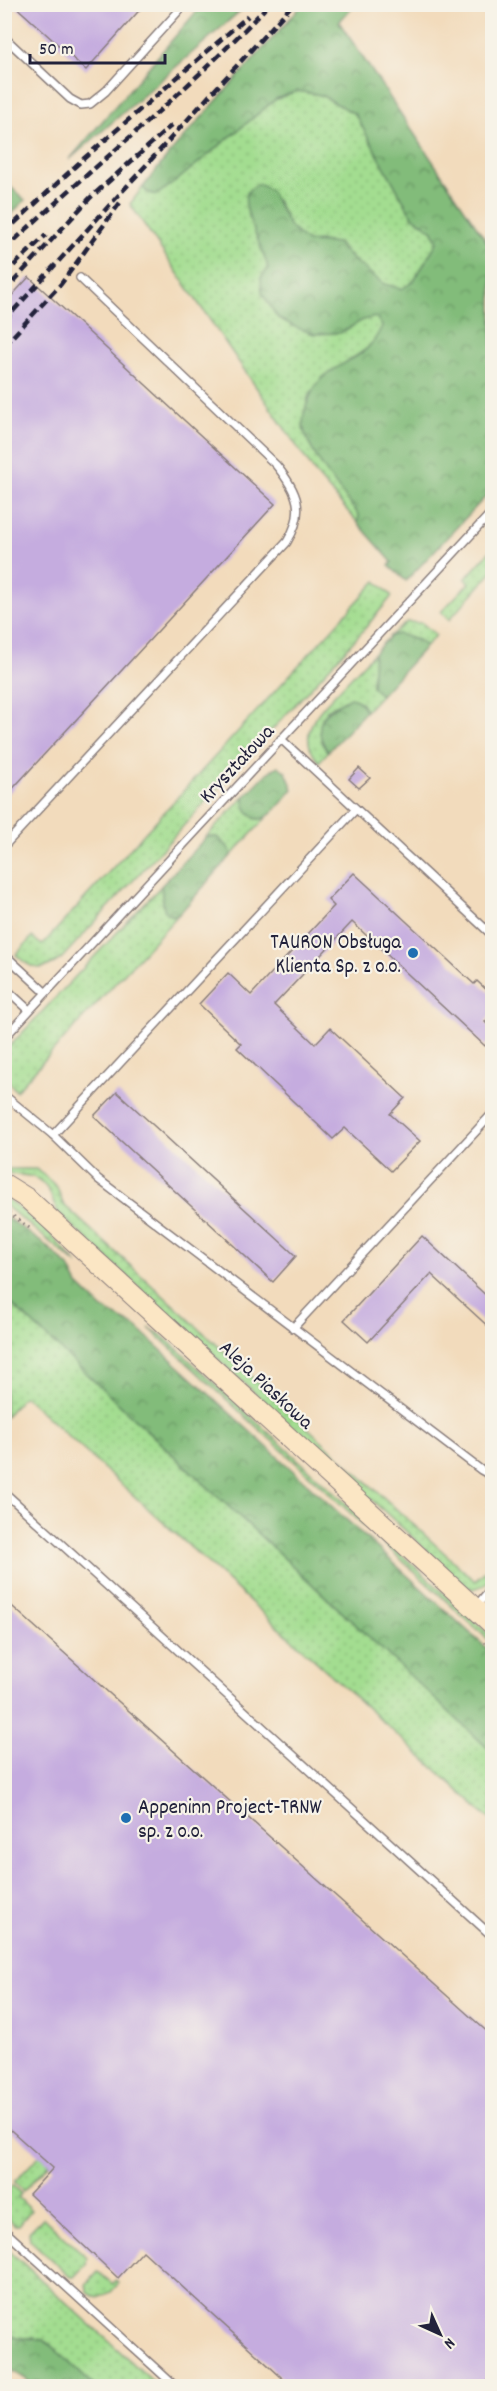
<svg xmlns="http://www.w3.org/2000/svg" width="497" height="2391" viewBox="0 0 497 2391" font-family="Dekko,sans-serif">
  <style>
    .grass { fill: url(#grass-dots); stroke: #628066; stroke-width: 1.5 }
    .forest { fill: url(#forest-crowns); stroke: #526f5a; stroke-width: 1.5 }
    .building { fill: #c5acdf }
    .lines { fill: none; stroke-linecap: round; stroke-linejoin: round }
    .lane-casing { stroke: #8a7e7c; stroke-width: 10 }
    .secondary-casing { stroke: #8a7e7c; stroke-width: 22 }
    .path { stroke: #8a7e7c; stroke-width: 3; stroke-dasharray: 1.5 4.5; stroke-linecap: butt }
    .lane { stroke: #fff; stroke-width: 7 }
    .secondary { stroke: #fbe6c4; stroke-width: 20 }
    .rail { stroke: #22223b; stroke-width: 4.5; stroke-dasharray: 9 4.5; stroke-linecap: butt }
    .poi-dot { fill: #1f6fb2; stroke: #f7f3e8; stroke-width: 2 }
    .labels { text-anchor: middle; stroke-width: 4.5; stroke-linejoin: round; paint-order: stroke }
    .street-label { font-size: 21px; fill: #22223b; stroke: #f7f3e8 }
    .poi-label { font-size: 21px; fill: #22223b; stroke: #f7f3e8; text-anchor: end }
  </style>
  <defs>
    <pattern id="grass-dots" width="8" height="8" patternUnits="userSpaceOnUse" patternTransform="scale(1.5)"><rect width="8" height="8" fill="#a3dd90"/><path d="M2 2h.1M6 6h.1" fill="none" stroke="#8cbd7d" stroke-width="1.8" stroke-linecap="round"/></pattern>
    <pattern id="forest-crowns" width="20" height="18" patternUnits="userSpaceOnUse" patternTransform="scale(1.5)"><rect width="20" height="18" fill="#82bc7a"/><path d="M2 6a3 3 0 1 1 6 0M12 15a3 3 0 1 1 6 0" fill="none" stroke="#6a9865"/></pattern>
  </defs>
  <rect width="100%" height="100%" fill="#f7f3e8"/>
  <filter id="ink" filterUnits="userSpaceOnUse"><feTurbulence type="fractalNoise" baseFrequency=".0167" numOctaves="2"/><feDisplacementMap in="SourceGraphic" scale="12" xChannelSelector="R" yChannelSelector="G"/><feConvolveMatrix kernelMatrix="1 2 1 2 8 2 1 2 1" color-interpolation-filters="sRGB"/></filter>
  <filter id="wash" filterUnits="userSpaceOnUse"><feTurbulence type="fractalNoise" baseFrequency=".008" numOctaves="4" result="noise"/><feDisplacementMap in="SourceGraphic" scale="24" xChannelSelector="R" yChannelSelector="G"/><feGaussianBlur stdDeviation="1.35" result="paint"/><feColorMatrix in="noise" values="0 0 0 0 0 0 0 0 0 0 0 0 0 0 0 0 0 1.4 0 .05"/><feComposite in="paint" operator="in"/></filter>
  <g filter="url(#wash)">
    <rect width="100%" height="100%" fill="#f2dbbc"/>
    <g class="grass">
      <path d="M297,91l24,4 34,19 57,102 21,15 4,12 -23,38 -11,8 -19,-4 -33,-27 -14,-15 -16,-2 -14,1 -17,-15 -13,-27 -24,24 12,28 3,16 -7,10 79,55 23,-14 14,-2 6,9 -10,19 -50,32 -15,20 -5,32 17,33 39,53 -1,8 -40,-46 -188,-273 13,-17 4,5 9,3 19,-13 101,-83z"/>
      <path d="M492,549v23l-43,48 -8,-8 28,-29 -4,-4z"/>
      <path d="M376,581l16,15 -30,36 -301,327c-20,13 -28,12 -45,-4l16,-18 10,8z"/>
      <path d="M407,622l15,1 14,12 -10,11 -8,-6 -28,-4z"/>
      <path d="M374,653l-2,34 9,8 -15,16 -5,-9 -12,-4 -22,12 -5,34 6,8 -9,10c-25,-28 0,-51 19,-71 12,-13 24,-25 36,-38z"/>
      <path d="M244,797v6l13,16 9,-1 -34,37 -4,-8 -11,-10h-11z"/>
      <path d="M161,886c3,11 1,17 5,27l7,3 6,-2 -163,177 -11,-14 1,-27z"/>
      <path d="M4,1166l4,3h29l20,18 6,17 412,377 13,-13 4,3c0,10 -10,16 -19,18l-6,-2 -409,-374c-6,-13 -9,-30 -25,-36 -10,-3 -19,0 -28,-6z"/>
      <path d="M4,1197l40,30 34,38 -73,-60z"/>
      <path d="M5,1298l487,454v69l-468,-425 -19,21z"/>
      <path d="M149,1328l11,6 15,13 317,290v6z"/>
      <path d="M40,2155l9,9 -26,27 -9,-9z"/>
      <path d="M12,2185l9,9 -3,3 13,13 -12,15h-5l-9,-8v-24z"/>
      <path d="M43,2218l44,39 -1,7 -12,13h-4l-40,-37 -1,-8z"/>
      <path d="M4,2246l154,140h-64l-50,-47 -24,-1 -15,-6z"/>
      <path d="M98,2272l15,12 3,-4 3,3 -8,9 -13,6 -10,-5 -2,-8z"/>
    </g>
    <g class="forest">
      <path d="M202,5h45l-178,155z"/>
      <path d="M302,5h52l-15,17 150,223 3,1v244l-86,91 -17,-15 3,-4 -34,-39 1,-8c-16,-21 -49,-60 -55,-85 -4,-15 8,-45 21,-54 25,-20 42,-17 57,-50l-6,-9 -13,3 -23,13 -26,1 -19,-7 -18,-10 -15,-24 -1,-15 7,-10c-4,-18 -26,-58 -22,-72 2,-7 7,-9 13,-12l11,6 20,37 17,15 30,1 14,15 33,26 18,5 12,-8 23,-39 -4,-11 -21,-15 -57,-102 -34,-19 -24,-4 -21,8 -101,83 -19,13 -9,-3 -4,-5 26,-33z"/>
      <path d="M4,181l21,19 -20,20h-1z"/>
      <path d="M398,634l20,6 8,6 -45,49 -9,-8 2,-34 16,-17z"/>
      <path d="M349,698c10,1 12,5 17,13l-38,41c-18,-28 -5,-41 21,-54z"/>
      <path d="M278,766l8,6 7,17c-9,10 -29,42 -43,25 -5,-5 -6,-11 -6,-17l23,-24z"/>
      <path d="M206,837h11l11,10 4,8 -53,59c-20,7 -15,-16 -18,-28z"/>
      <path d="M5,1216l39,28 25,23 9,18 25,24 33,18 356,326v99l-487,-454z"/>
      <path d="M5,2332l15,6 24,1 50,47h-61l-7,-7 -21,-13z"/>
    </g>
    <g id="blocks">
      <g class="building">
        <path d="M13,4h132l-59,66z"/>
        <path d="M29,277l246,227 -271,294v-494z"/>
        <path d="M359,768l11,10 -11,10 -10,-9z"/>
        <path d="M354,873l120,111 3,-3 15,14v19l-7,8 7,7v9l-7,8 -133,-124 -78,83 41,39 15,-16 75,70 -15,16 30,27 -29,30 -46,-43 -12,11 -96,-91 4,-4 -42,-40 29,-31 23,22 83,-89 -6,-6z"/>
        <path d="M117,1092l179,164 -23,26 -179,-166z"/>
        <path d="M422,1236l70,65v29l-61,-56 -63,68 -24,-22z"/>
        <path d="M4,1599l488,437v339l-10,11h-191l-148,-135 -25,27 -89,-84 24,-26 -49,-44z"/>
      </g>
    </g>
  </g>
  <g filter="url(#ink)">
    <use href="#blocks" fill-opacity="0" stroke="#8a7e7c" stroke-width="1.5"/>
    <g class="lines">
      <g class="lane-casing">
        <g id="lane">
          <path d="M4,37l66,62 11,6 9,-1 16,-13 79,-87"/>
          <path d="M281,739l211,196"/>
          <path d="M4,846l283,-304c19,-31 11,-50 -11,-77l-196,-187"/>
          <path d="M4,954l41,38"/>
          <path d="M4,987l25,23"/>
          <path d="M4,1038l488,-526"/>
          <path d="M4,1095l49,40 45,44 383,291 11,6"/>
          <path d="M53,1135l303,-326"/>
          <path d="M293,1328l199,-214"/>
          <path d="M4,1492l488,444"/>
          <path d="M475,1608l17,-21"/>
          <path d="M4,2230l171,156"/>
        </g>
      </g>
      <g class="secondary-casing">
        <path id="secondary" d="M4,1184l24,15 464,425"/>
      </g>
      <g class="path">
        <path d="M4,1209l28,21"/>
        <path d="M485,1642l7,7"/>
      </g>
      <use href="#lane" class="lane"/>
      <use href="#secondary" class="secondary"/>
      <g class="rail">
        <path d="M4,233l77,-72 167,-145"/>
        <path d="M4,250c88,-83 183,-157 265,-246"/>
        <path d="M4,275l42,-40"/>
        <path d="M4,292l86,-94 82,-73"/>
        <path d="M4,321l289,-317"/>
        <path d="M4,346l57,-62 61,-84"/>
      </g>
    </g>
  </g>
  <g class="poi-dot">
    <circle cx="413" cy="953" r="6"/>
    <circle cx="126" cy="1818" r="6"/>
  </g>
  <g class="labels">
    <g class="street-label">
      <text transform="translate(236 763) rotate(-47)" y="7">Kryształowa</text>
      <text transform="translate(267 1384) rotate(43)" y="7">Aleja Piaskowa</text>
    </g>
    <g class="poi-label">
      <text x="401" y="948">TAURON Obsługa<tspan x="401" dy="24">Klienta Sp. z o.o.</tspan></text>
      <text x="138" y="1813" text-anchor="start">Appeninn Project-TRNW<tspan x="138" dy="24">sp. z o.o.</tspan></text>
    </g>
  </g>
  <rect width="497" height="2391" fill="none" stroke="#f7f3e8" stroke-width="24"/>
  <g transform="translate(440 2334) rotate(135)" stroke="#f7f3e8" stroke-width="4.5" paint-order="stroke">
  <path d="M0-4.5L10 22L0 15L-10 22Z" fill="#22223b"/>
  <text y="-9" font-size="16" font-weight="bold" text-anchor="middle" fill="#22223b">N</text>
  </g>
  <path d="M30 54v9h135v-9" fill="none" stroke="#22223b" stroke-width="3"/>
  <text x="39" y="54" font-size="18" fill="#22223b" stroke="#f7f3e8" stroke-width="4.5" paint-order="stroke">50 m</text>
</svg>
